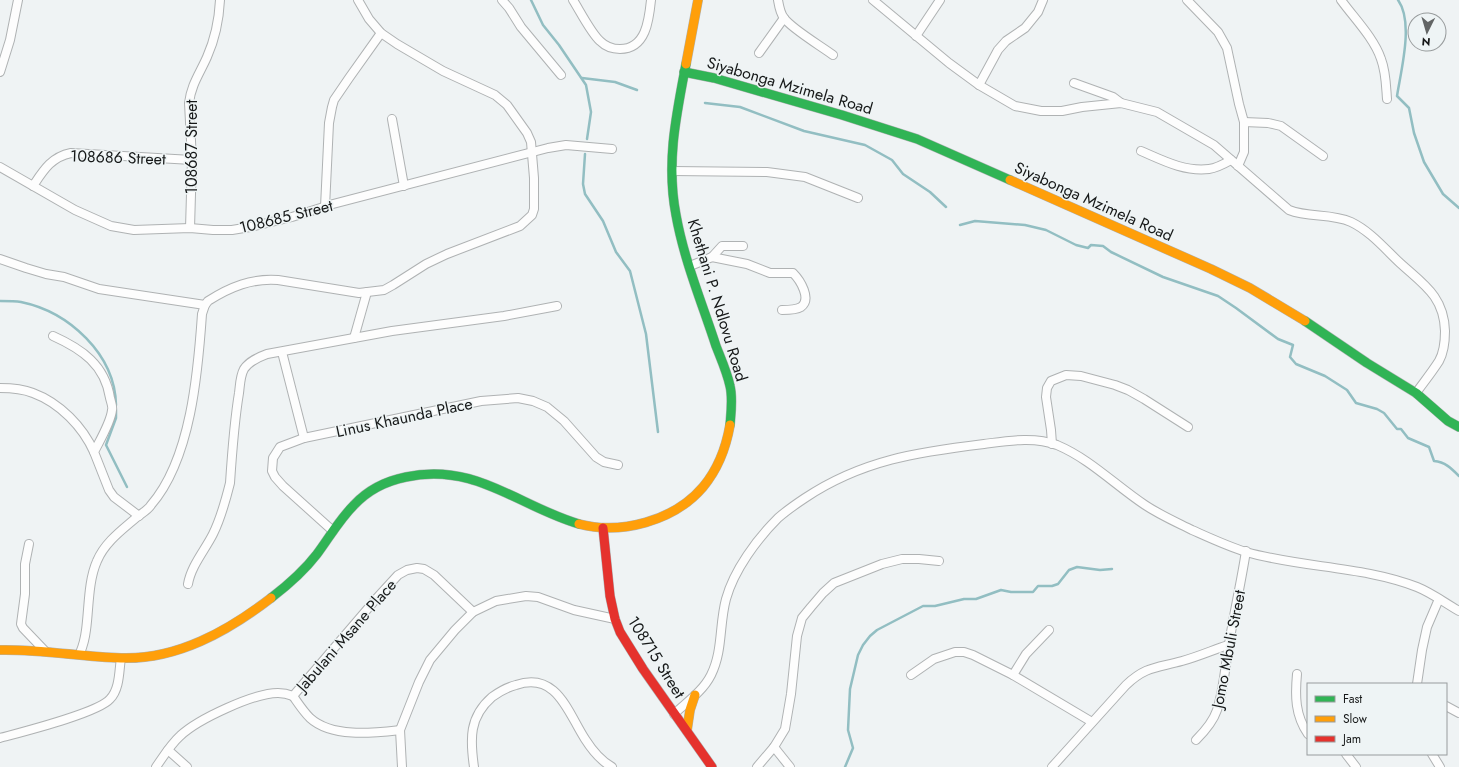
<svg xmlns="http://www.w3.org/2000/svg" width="1459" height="767" viewBox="0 0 1459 767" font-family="Jost,sans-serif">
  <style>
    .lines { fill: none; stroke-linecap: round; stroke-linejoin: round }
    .stream { stroke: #92bec2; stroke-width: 2.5 }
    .street-casing { stroke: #afb2b3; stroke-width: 10 }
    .fast-casing { stroke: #afb2b3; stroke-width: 10 }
    .slow-casing { stroke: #afb2b3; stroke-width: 10 }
    .jam-casing { stroke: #afb2b3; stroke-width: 10 }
    .street { stroke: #fdfdfd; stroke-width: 8 }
    .fast { stroke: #30b455; stroke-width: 9 }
    .slow { stroke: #ff9f0a; stroke-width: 9 }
    .jam { stroke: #e5322d; stroke-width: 9 }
    .labels { text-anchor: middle; stroke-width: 3; stroke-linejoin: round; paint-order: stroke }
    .street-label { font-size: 16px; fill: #161818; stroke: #eef4f5 }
  </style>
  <rect width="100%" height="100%" fill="#eff3f4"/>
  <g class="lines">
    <g class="stream">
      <path d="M531,0l12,25 16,20 27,40 5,27 -4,27"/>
      <path d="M1398,0c16,22 3,70 -1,96l12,12 5,25 10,29 19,32 16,14"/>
      <path d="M582,78l33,4 22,8"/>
      <path d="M705,103l35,4 64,24 61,14 27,15 11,14 27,18 16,15"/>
      <path d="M585,154l-2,30 2,10 18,27 13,31 14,19 16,63 12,98"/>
      <path d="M960,225l15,-4 50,4 21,5 30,15 12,3 3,-3 12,1 8,6 52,25 55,19 18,12 42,31 15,6 -3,12 6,7 29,12 22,14 9,13 21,6 7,4 13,16h4l7,9 21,9 5,14c11,1 17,7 25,15"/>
      <path d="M0,301c7,0 15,0 21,1 48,10 94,52 95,103"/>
      <path d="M116,410v8l-10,27 21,42"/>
      <path d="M845,767l8,-19 -5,-18 2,-41 8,-34 5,-10 7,-9 7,-6 46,-24h12l29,-7h12l25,-9 10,2h22l5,-6h14l6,-2 11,-14 8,-3 23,3 12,-1"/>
    </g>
    <g class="street-casing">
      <g id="street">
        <path d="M502,0l7,8 12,19 40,48"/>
        <path d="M573,0c7,11 18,33 27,41 5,5 13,8 20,8 26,0 29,-29 31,-49"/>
        <path d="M778,0c1,6 2,13 6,18 8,11 37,28 49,37"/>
        <path d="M873,0l76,63 30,22 36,21 26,5h21l20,-4 39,-4 36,9 57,33 75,65c20,8 42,3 62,12 19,9 34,27 49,41 23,21 44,33 45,68 0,11 -1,21 -6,30 -7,11 -15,21 -23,32"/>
        <path d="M1187,0l31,32 9,16 12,56 5,18v30l-6,14"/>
        <path d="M1341,0c13,18 33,38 40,59 5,13 5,27 6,40"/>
        <path d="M916,36l24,-36"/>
        <path d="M759,53l25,-35"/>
        <path d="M0,72l10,-32 8,-40"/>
        <path d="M1074,83l39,14 8,6"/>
        <path d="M979,85l19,-35 8,-9 19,-13 13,-16 5,-12"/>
        <path d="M392,119l12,67"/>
        <path d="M1244,122l24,1 13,3 42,30"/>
        <path d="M1141,151c21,9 43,21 68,18 8,-1 15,-5 22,-9"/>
        <path d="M0,167l75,43 36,16 23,4 56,-2 23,2h19l18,-3 42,-10 41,-13 215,-56 18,-3 46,4"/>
        <path d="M672,171l95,1 38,5 53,21"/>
        <path d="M33,186c10,-15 18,-29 38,-33l121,7"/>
        <path d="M325,207l4,-84 3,-16 2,-7 15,-22 32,-45"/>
        <path d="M190,228l2,-68 -3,-57c2,-18 11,-30 18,-46 8,-18 12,-37 13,-57"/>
        <path d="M712,257l10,-11h21"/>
        <path d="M0,259l26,9 20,6 18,3 35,12 106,16"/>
        <path d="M690,266l22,-9 35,7 23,9h23c7,7 19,26 8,34 -5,3 -13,3 -19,3"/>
        <path d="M53,336c29,13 52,29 57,62 1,4 3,9 2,12 -1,12 -13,32 -18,42l15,38 5,7 25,19"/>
        <path d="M354,338l13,-46"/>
        <path d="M282,352l22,86"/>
        <path d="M0,388c11,0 23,1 33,5 27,10 50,34 61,59"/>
        <path d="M1052,444l-1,-14 -5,-33 1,-9 4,-7 15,-6 15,1 34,9 13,5 16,9 44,28"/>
        <path d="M333,531l-50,-45 -8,-9 -3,-6 1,-13 7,-11 24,-9 177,-37 37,-3 15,3 14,6 17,14 32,36 8,5 14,3"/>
        <path d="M29,544l-4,20v30l-4,30 2,4 22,23"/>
        <path d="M188,584c3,-18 17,-34 25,-50 8,-16 13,-35 17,-51 2,-30 4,-60 9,-90 1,-7 1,-17 5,-24 5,-8 15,-12 23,-15l125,-23 112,-15 53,-10"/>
        <path d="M80,653c3,-7 5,-15 6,-23 3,-21 2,-49 11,-69 8,-19 25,-31 40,-44 5,-4 11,-7 14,-12 40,-46 47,-133 51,-191l3,-9 3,-4c22,-14 44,-23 70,-21l81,13 25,-3 9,-5 33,-21 21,-10 73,-28 12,-11 2,-6v-31l-3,-36 -4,-9 -20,-28 -12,-10 -52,-24 -46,-27 -16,-11 -12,-14 -11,-19"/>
        <path d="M1297,674c-2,22 -2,41 11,60"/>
        <path d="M911,675l23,-16 21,-7h9l9,3 40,20 79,47"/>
        <path d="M1013,675l13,-21 23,-24"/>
        <path d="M1417,684l5,-34 5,-23 12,-28"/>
        <path d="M293,696l83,-97 22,-24 9,-5 10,-2 7,1 10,6 39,37"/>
        <path d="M293,696c5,7 10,15 17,22 22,20 63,15 90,12"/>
        <path d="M1446,706l13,7"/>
        <path d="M674,714c13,-12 29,-23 37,-39 12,-24 8,-50 15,-76 8,-29 31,-60 52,-81 8,-7 18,-14 27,-20 57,-38 113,-46 179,-54 23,-3 50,-8 73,1 33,14 58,40 88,60 15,10 31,17 47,25 18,8 35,16 54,22 56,16 117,14 171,35 15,6 28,16 42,24"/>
        <path d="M0,738c22,-6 98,-25 110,-39 10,-10 9,-29 11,-41"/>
        <path d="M1196,740c9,-9 17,-18 21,-30 7,-21 8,-44 12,-66 5,-31 12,-61 17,-93"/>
        <path d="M774,747l16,20"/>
        <path d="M168,750l19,17"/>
        <path d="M1346,754l10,13"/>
        <path d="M1432,754l8,13"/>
        <path d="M156,767c7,-10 15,-23 24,-31 18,-17 74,-43 98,-43 5,0 10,1 15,3"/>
        <path d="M402,767l-2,-37 19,-48 11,-22 25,-30 18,-18 23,-11 30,-5 12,1 36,13 41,9"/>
        <path d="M474,767c-4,-28 -5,-50 18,-70 7,-5 16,-10 24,-12 41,-14 52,28 69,54 7,11 16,22 27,28"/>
        <path d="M757,767l17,-20 11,-18 6,-35 6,-58 5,-18 9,-11 12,-14 11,-10 48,-19 20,-5h17l20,2"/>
        <path d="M1052,767l74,-82c20,-19 31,-17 56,-24 15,-4 31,-11 46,-16"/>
      </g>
    </g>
    <g class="fast-casing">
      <g id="fast">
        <path d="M686,64c-10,52 -20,99 -10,151 8,45 26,88 40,131 5,13 11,26 14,40 3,12 1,27 0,39"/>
        <path d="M684,72l30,6 128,37 75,24 93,41"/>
        <path d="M1305,321l62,42 49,30 32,28 11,6"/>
        <path d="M271,598c17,-13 33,-27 46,-44 12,-16 22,-34 37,-49 14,-15 32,-24 52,-28 69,-15 112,29 173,47"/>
      </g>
    </g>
    <g class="slow-casing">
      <g id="slow">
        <path d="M686,64l12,-64"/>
        <path d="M1010,180l201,89 39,19 55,33"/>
        <path d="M579,524c42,11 95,-3 124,-37 15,-18 23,-39 27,-62"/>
        <path d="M0,650c41,-1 81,7 121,8 56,2 107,-27 150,-60"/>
        <path d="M687,730l3,-20 5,-15"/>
      </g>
    </g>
    <g class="jam-casing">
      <path id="jam" d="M603,528l7,68 5,23 5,13 23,37 69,98"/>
    </g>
    <use href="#street" class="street"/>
    <use href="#fast" class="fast"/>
    <use href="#slow" class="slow"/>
    <use href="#jam" class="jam"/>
  </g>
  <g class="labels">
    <g class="street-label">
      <text transform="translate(790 85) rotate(16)" y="6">Siyabonga Mzimela Road</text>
      <text transform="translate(191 147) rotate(-90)" y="6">108687 Street</text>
      <text transform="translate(118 157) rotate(2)" y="6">108686 Street</text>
      <text transform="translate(1094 201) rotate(24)" y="6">Siyabonga Mzimela Road</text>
      <text transform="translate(286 216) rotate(-14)" y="6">108685 Street</text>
      <text transform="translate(718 300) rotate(73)" y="6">Khethani P. Ndlovu Road</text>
      <text transform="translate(404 417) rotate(-12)" y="6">Linus Khaunda Place</text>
      <text transform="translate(346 635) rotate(-49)" y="6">Jabulani Msane Place</text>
      <text transform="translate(1228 649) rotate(-79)" y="6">Jomo Mbuli Street</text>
      <text transform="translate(657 657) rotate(58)" y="6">108715 Street</text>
    </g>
  </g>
  <rect x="1307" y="683" width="140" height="72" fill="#eef4f5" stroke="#989c9d"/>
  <rect x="1315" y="696" width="20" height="6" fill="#30b455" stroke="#989c9d"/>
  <text x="1343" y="703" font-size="12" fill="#161818">Fast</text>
  <rect x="1315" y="716" width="20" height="6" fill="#ff9f0a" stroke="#989c9d"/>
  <text x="1343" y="723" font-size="12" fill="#161818">Slow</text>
  <rect x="1315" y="736" width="20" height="6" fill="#e5322d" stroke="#989c9d"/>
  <text x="1343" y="743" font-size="12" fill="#161818">Jam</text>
  <g transform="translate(1427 32) rotate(185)"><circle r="19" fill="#eef4f5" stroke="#989c9d"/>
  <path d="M0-3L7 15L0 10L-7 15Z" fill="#626565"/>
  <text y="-6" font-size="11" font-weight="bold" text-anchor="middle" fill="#161818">N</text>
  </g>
</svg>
